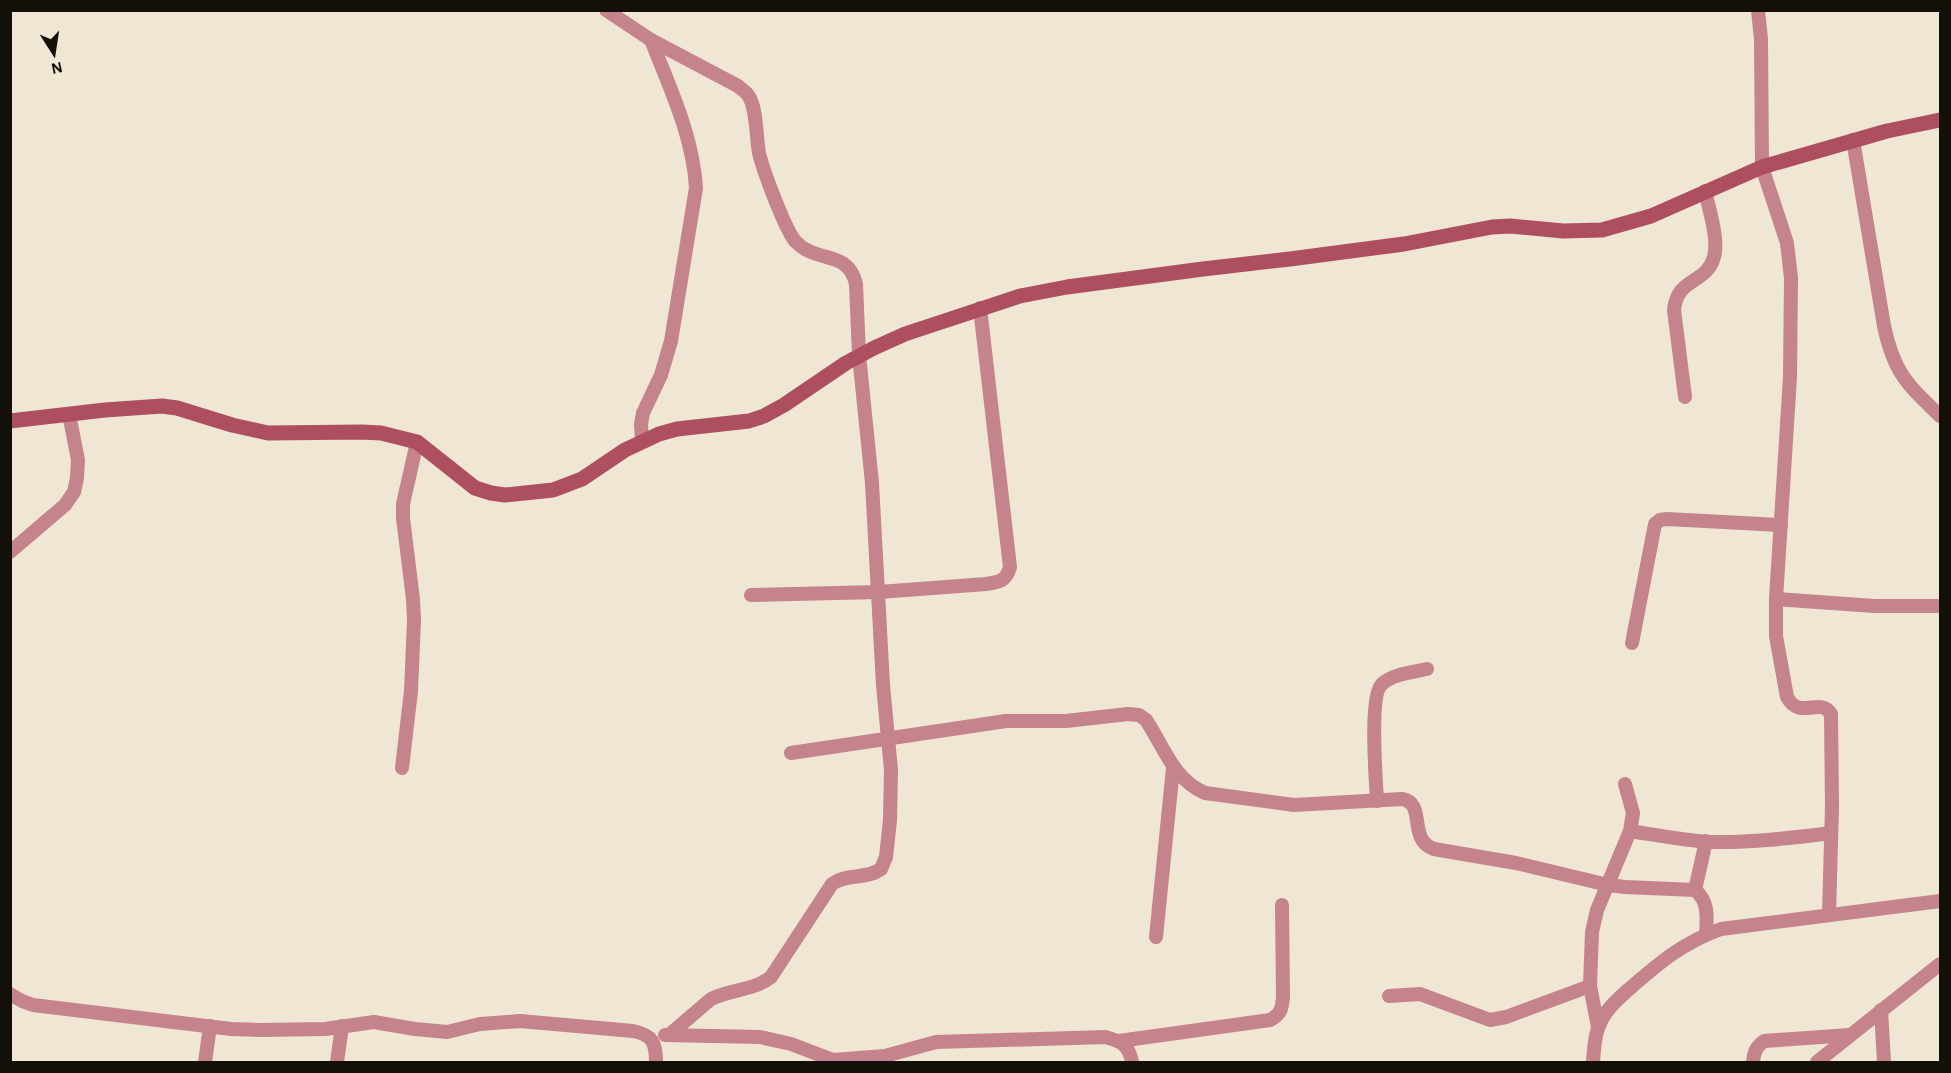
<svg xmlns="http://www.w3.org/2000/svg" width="1951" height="1073" viewBox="0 0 1951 1073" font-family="'Alegreya Sans',sans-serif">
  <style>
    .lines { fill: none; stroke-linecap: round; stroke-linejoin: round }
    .street { stroke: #c5838b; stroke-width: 14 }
    .secondary { stroke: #ae4f60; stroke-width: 15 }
  </style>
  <rect width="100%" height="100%" fill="#efe6d4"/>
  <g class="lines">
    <g class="street">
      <path d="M606,10l45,30 87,46c3,3 8,6 10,9 9,12 8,42 11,58 4,17 27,79 37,89 21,22 52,7 60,42l3,71 13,128 11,202 8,85 -1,50 -4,37 -5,12c-15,11 -35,4 -49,15l-61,93c-18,14 -40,12 -60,22l-42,36"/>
      <path d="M1758,10l3,29 1,128 25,76 4,35 -1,99 -14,222v37l11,61c13,24 33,-1 44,17l1,93 -3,107"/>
      <path d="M1853,140l31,186c10,47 23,58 56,90"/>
      <path d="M1685,397l-11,-87c3,-33 33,-26 40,-53 5,-18 -5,-48 -9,-66"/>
      <path d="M642,441l-1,-17 2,-11 18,-38 10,-34 25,-153c-3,-52 -26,-100 -45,-148"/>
      <path d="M10,552l55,-47 9,-13 3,-14 1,-18 -9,-46"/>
      <path d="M751,595l128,-3 107,-8c14,-2 20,-3 24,-17l-30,-259"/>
      <path d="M1776,599l98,7h66"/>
      <path d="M1632,643l23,-119 5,-4 7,-1 114,6"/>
      <path d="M791,753l215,-32h60l62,-7 11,1 7,5c18,27 27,59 59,73l89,12 108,-6c25,4 5,41 32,50l82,14 92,22 17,2 70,3c14,11 12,28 11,44"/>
      <path d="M402,768l9,-77 3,-71 -1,-21 -10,-81v-14l14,-62"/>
      <path d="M1377,801c-1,-20 -8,-106 5,-117 10,-10 32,-12 45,-15"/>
      <path d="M1630,831c26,4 53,9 79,11 41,1 82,-4 122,-9"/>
      <path d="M1695,890l11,-49"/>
      <path d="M1156,937l17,-169"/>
      <path d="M10,994l12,7 11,4 198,24 29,1 65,-1 49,-7 41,7 32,3 33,-8 40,-3 113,10c20,4 23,12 23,31"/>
      <path d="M1389,996l31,-2 70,26 16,-3 84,-31"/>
      <path d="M1881,1010l3,52"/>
      <path d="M1598,1027l-8,-41 2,-54 5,-22 33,-79 3,-18 -8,-29"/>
      <path d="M665,1035l95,2 31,7 42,16 52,-4 51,-14 169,-5c16,4 24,8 27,25"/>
      <path d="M1119,1041l151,-21c11,-6 12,-11 13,-23l-1,-92"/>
      <path d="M205,1062l5,-36"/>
      <path d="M337,1062l5,-36"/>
      <path d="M1593,1062c1,-11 1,-25 6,-36 5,-15 18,-26 29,-36 31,-27 54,-47 93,-61l219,-28"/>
      <path d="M1753,1062c1,-10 3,-15 11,-21l86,-6"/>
      <path d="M1817,1062l123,-98"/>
    </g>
    <path class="secondary" d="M10,421l95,-11 57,-4 15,2 55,17 36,8 94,-1 19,1 36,9 58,46 16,5 14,2 48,-5 29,-11 43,-29 34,-16 18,-5 72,-8 15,-5 20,-11 62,-42 28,-15 31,-14 115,-38 47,-9 136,-18 87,-10 114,-15 88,-17 18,-1 53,5 39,-1 49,-14 111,-49 125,-36 53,-11"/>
  </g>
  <rect width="1951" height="1073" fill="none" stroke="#13100a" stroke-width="24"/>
  <g transform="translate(54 54) rotate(168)" stroke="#efe6d4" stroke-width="4.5" paint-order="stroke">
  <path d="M0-4.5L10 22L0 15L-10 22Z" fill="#13100a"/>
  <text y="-9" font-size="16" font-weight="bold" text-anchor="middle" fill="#13100a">N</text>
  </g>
</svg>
